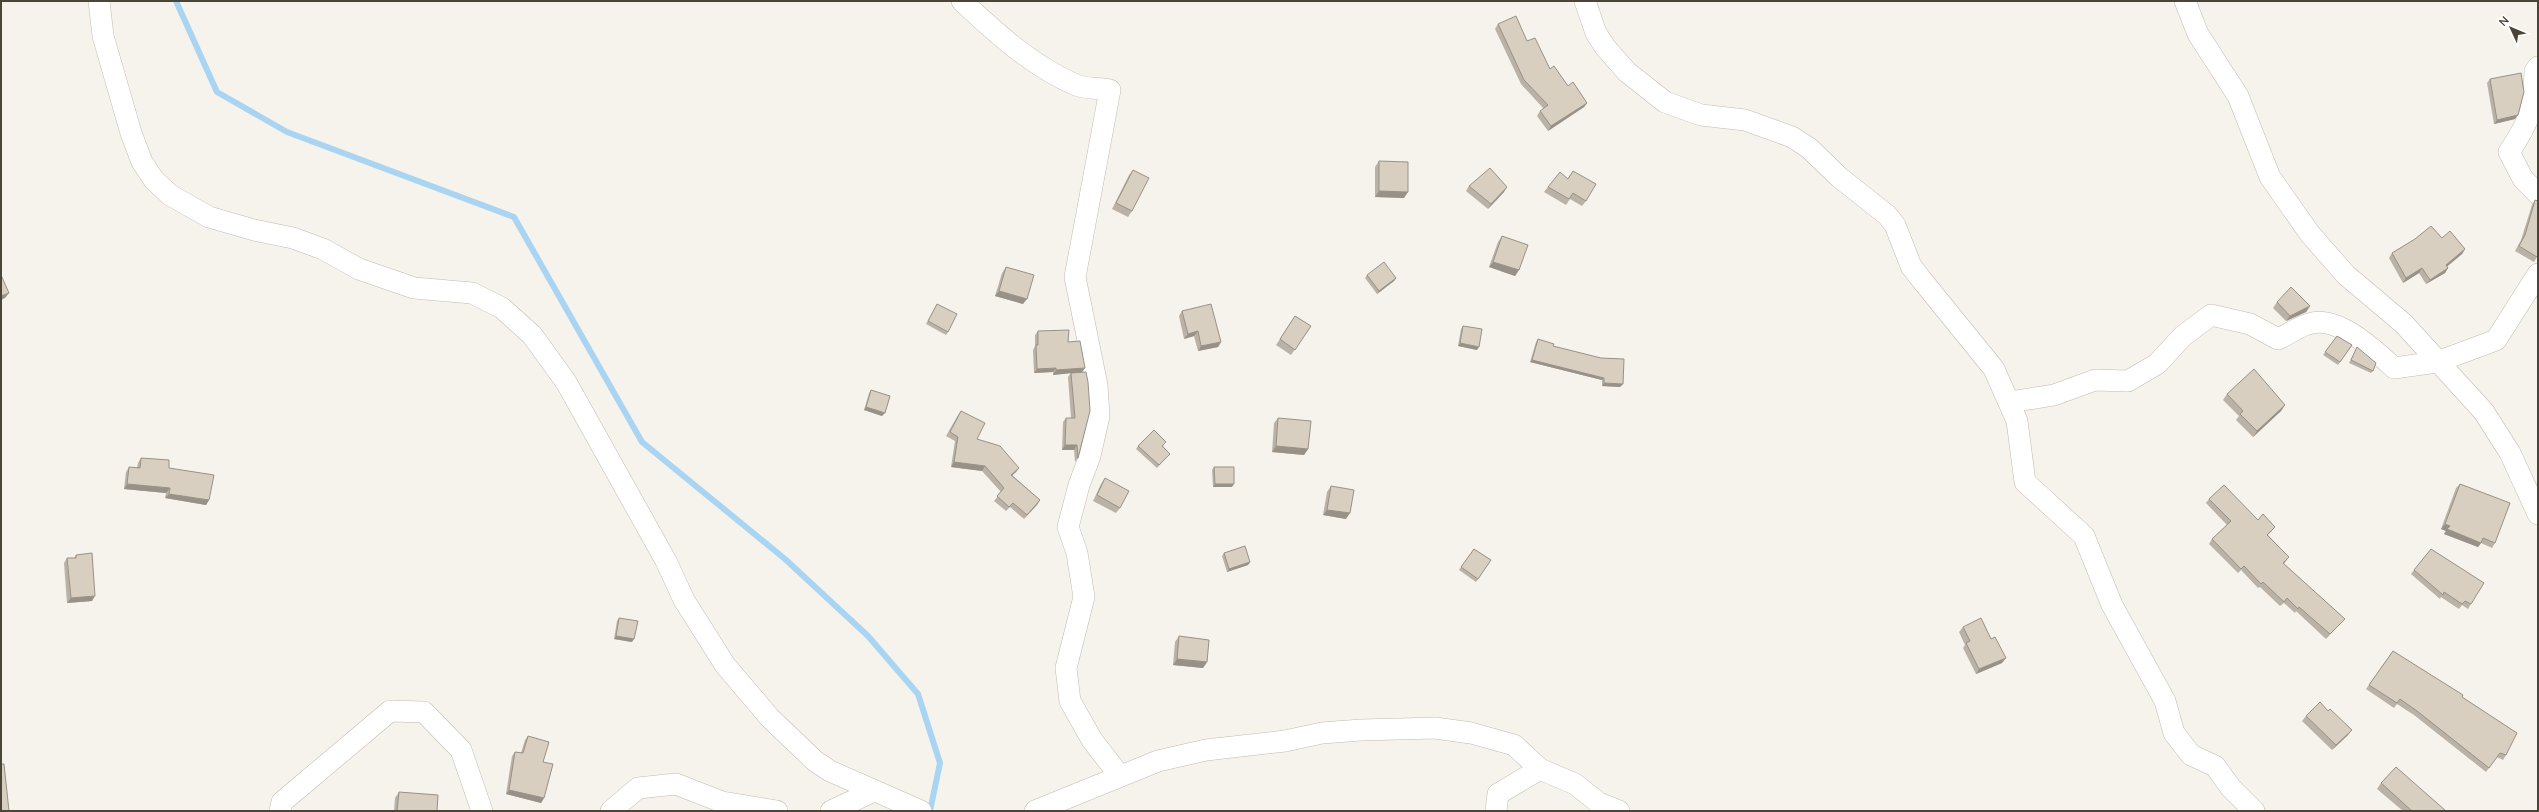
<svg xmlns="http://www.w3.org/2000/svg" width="2539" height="812" viewBox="0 0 2539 812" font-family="Lato,sans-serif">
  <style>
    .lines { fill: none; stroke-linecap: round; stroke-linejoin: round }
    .stream { stroke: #a9d4f2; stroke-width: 6 }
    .minor-casing { stroke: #c2bbae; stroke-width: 22 }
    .minor { stroke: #fff; stroke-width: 21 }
    .wall { fill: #bab2a6 }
    .shaded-wall { fill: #979187 }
    .building { fill: #d8cfc1; stroke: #979187 }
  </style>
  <rect width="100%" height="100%" fill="#f6f3ec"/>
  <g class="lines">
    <path class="stream" d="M176,1l41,91 70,40 227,85 128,225 143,117 83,77 50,58 22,69 -10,48"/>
    <g class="minor-casing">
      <g id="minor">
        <path d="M99,1l4,35 28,97 11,29 12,18 16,15 39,22 45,13 39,8 30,11 36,20 55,19 58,5 30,15 30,27 34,47 100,179 18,39 41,65 45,53 45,43 15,10 91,40"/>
        <path d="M962,1c34,32 70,65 114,84 9,4 23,3 34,5l-35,187 22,108 2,31 -9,40 -11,29 -11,42 9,26 7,44 -18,71 4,33 22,39 28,36"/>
        <path d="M1585,1l11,32 9,14 22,25 38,30 36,13 44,5 47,17 17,11 30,29 48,38 8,10 16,41 10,13 73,90 23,52 8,61 59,54 28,69 53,96 9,32 17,22 24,11 16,22 23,23"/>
        <path d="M2185,1l13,33 40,62 32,81 40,57 36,41 58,49 80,88 26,41 28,61"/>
        <path d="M2538,67l-3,4c-1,37 -5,50 -26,81l14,27 15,15"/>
        <path d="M2010,402l44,-7 41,-15 33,1 29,-17 26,-28 28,-21 39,9 28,15c11,-5 23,-14 34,-16 28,-6 64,28 82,45l43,-6 59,-22 42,-66"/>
        <path d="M1540,769l35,15 24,19 20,8"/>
        <path d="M280,811l2,-9 108,-91 34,1 37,38 21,61"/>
        <path d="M611,811l27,-23 38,-4 46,18 55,9"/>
        <path d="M831,811l43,-20"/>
        <path d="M1035,811l123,-50 48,-11 79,-9 37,-8 39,-3 74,-2 36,5 43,12 26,24 -42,25 -2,17"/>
      </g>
    </g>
    <use href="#minor" class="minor"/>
  </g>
  <g class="wall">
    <path d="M1498,24l29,17 23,28 37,34 -3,4 -36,24 -11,-15 3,-5 4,-2 -23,-25 -26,-55z"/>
    <path d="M2490,79l25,40 -21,5 -7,-41z"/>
    <path d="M1379,161l25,37 -29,-1v-30z"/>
    <path d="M1133,170l-1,41 -4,6 -16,-8 17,-34z"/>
    <path d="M1573,171l13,30 -4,5 -12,-7 -4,6 -22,-13 4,-5 20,-9z"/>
    <path d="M1469,186l35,6 -16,17 -22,-18z"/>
    <path d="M2535,200l3,55 -4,7 -19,-11 6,-11 11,-35z"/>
    <path d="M1502,236l17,34 -4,6 -26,-9 9,-25z"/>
    <path d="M2442,238l23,11 -3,5 -15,12 1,2 -3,5 -19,11 -7,-11 -16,10 -14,-25 3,-5z"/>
    <path d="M1006,267l17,37 -28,-8 7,-23z"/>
    <path d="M1367,275l29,3 -2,3 -17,13 -12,-16z"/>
    <path d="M2277,302l33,4 -4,6 -20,9 -13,-13z"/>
    <path d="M937,304l11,28 -2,3 -20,-11z"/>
    <path d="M1182,311l39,31 -3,5 -20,4 -4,-15 -10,3 -5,-23z"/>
    <path d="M1295,316l16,10 -20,29 -15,-10z"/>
    <path d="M1463,326l14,24 -19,-4 3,-17z"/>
    <path d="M1038,331l30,11 14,30 -4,86 -3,4 -1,-12h-12l1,-28 3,-4h5l-3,-41 3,-4 -18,2v-3l-19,1 -1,-23 2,-4v-11z"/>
    <path d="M2337,336l15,9 -14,20 -15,-10z"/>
    <path d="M1538,339l15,7 70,38 -3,3 -18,-1v-6l-72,-18 6,-20z"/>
    <path d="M2357,347l16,24 -2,2 -22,-10z"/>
    <path d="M871,390l11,26 -18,-6 5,-17z"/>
    <path d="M2227,394l58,11 -4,6 -28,26 -17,-17 3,-4 -16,-16z"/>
    <path d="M961,411l16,28 42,29 -3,4 -4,3 28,25 -16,19 -14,-12 -4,4 -12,-10 7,-9 -19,-21 -31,-4 4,-26 -9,-5 12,-21z"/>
    <path d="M1278,418l30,31 -4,6 -32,-3 2,-29z"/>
    <path d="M1164,445l-1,1 7,8 -2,2 -11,12 -21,-19 2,-3z"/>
    <path d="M141,458l28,10 40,32 -3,5 -41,-7 1,-5 -42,-4 2,-17 3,-5 8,1 1,-5z"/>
    <path d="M1214,467l18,20h-19l-1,-17z"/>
    <path d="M1105,478l15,30 -4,5 -23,-12 8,-17z"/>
    <path d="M2460,484l35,59 -3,5 -11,-5 -3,4 -34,-13 2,-3 -5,-2 15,-41z"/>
    <path d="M1331,486l15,33 -23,-4 4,-23z"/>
    <path d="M2209,499l49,21 14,11 -4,4 21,22 -5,7 61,55 -4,4 -15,16 -30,-28 -1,2 -11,-10 -4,3 -20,-19 -2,1 -17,-18 -3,3 -29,-29 3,-5 15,-14 -21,-22z"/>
    <path d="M1474,549l17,11 -15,22 -17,-12z"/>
    <path d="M1224,553l26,9 -2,3 -21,7 -5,-16z"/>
    <path d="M76,555l16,46 -25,2 -3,-40 3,-5h7z"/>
    <path d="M2414,570l57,34 -3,5 -6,-4 -3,4 -18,-12 -1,2 -29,-25z"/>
    <path d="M619,618l13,24 -18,-3 3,-18z"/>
    <path d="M1963,627l39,36 -26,11 -13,-26 2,-3 -6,-13z"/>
    <path d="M1179,636l28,26 -4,6 -30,-3 2,-23z"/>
    <path d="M2393,651l69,46 44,58 -3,5 -6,-3 -11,15 -72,-57 -17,-11 -3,4 -28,-19z"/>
    <path d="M2328,711l20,24 -16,15 -30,-29 4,-5z"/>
    <path d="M528,736l15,26 1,36 -3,5 -35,-9 6,-38 3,-4 6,1 4,-13z"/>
    <path d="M2381,783l65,28h-43l-26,-22z"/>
    <path d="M399,792l38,19h-43l1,-13z"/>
  </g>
  <g class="shaded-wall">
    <path d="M1587,103l-3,4 -36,24 3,-5z"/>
    <path d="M2518,115l-3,4 -21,5 3,-4z"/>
    <path d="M1507,187l-3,5 -16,17 3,-5z"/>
    <path d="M1379,191l29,1 -4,6 -29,-1z"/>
    <path d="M2465,249l-3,5 -19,16 3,-5z"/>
    <path d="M1493,262l26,8 -4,6 -26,-9z"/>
    <path d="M2422,268l-3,5 -16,10 3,-5z"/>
    <path d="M2448,268l-3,5 -19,11 4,-4z"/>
    <path d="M1396,278l-2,3 -17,13 2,-3z"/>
    <path d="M999,291l28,8 -4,5 -28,-8z"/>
    <path d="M9,293l-4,5 -4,2v-4z"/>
    <path d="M2310,306l-4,6 -20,9 4,-5z"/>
    <path d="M1198,331l-4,5 -10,3 4,-5z"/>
    <path d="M1221,342l-3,5 -20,4 3,-5z"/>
    <path d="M1460,343l19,4 -2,3 -19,-4z"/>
    <path d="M1532,360l72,18 -2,2 -72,-18z"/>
    <path d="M1056,368l-3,4 -19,1 3,-4z"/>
    <path d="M1085,368l-3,4 -29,3 3,-5z"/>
    <path d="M1604,383l19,1 -3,3 -18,-1z"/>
    <path d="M2285,405l-4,6 -28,26 4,-6z"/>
    <path d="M866,407l19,6 -3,3 -18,-6z"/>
    <path d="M1065,445h12l-3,5h-12z"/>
    <path d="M1276,446l32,3 -4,6 -32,-3z"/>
    <path d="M954,462l31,4 -3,5 -31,-4z"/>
    <path d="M1019,468l-3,4 -8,7 3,-4z"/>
    <path d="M127,484l43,4 -4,5 -42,-4z"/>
    <path d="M1215,484h19l-2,3h-19z"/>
    <path d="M169,494l40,6 -3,5 -41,-7z"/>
    <path d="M1040,500l-3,5 -13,14 3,-4z"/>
    <path d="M1327,510l23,3 -4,6 -23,-4z"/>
    <path d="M2445,524l5,2 31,17 -3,4 -34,-13 2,-3 -5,-2z"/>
    <path d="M1250,562l-2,3 -21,7 2,-3z"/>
    <path d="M95,596l-3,5 -25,2 4,-5z"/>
    <path d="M616,636l18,3 -2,3 -18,-3z"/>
    <path d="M2006,658l-4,5 -26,11 3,-5z"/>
    <path d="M1177,659l30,3 -4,6 -30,-3z"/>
    <path d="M2352,730l-4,5 -16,15 4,-5z"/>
    <path d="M509,790l35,8 -3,5 -35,-9z"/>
  </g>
  <g class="building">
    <path d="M1516,16l11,25 8,-3 15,31 4,-3 14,20 5,-4 14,21 -36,23 -11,-15 8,-6 -24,-25 -26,-56z"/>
    <path d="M2521,73l3,19 -6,23 -21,5 -7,-41z"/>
    <path d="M1379,161l29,1v30l-29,-1z"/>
    <path d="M1490,168l17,19 -16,17 -22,-18z"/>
    <path d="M1133,170l16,8 -17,33 -16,-8z"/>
    <path d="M1573,171l23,13 -10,17 -13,-8 -4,6 -21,-12 12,-15 8,7z"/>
    <path d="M2535,200l3,1v54l-1,2 -18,-11 6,-11z"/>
    <path d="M2431,226l11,12 8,-7 15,18 -19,16 2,3 -18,12 -8,-12 -16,10 -14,-25 23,-14z"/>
    <path d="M1502,236l26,9 -9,25 -26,-8z"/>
    <path d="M1384,262l12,16 -17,13 -12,-16z"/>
    <path d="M1006,267l28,8 -7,24 -28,-8z"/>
    <path d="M1,275l8,18 -8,3z"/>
    <path d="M2291,287l19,19 -20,10 -13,-14z"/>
    <path d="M937,304l20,10 -9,18 -20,-11z"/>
    <path d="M1211,304l10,38 -20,4 -3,-15 -10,3 -6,-23z"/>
    <path d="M1295,316l16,10 -16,24 -15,-11z"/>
    <path d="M1463,326l19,3 -3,18 -19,-4z"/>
    <path d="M1069,330l-1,12 12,-1 5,27 -29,2v-2l-19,1 -1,-24h2v-14z"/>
    <path d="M2337,336l15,9 -12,17 -15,-10z"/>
    <path d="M1538,339l16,5 -1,2 48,12 23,1 -1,25 -19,-1v-5l-72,-18z"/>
    <path d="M2357,347l19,16 -3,8 -22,-11z"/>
    <path d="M2254,369l31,36 -28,26 -17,-17 3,-3 -16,-17z"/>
    <path d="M1086,372l2,10 2,29 -12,47 -1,-13h-12l1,-27h9l-4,-45z"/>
    <path d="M871,390l19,6 -5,17 -19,-6z"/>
    <path d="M961,411l24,12 -8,16 23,7 19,22 -8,7 29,25 -13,15 -14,-12 -4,4 -12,-11 7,-8 -19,-22 -31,-4 4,-25 -8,-5z"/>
    <path d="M1278,418l33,3 -3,28 -32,-3z"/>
    <path d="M1154,430l12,12 -4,4 8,8 -11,11 -21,-19z"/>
    <path d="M141,458l28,2v8l45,7 -5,25 -40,-6 1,-6 -43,-4 2,-17 11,1z"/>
    <path d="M1214,467h20v17h-19z"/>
    <path d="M1105,478l24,13 -9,17 -23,-13z"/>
    <path d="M2460,484l50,19 -15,40 -12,-5 -2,5 -34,-14 3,-3 -5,-2z"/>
    <path d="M2224,485l34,35 5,-6 12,13 -8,8 22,22 -6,6 62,56 -15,15 -31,-27 -1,2 -11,-11 -3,4 -21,-20 -2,2 -17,-18 -3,3 -29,-30 19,-18 -22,-22z"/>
    <path d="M1331,486l23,4 -4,23 -23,-3z"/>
    <path d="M1245,546l5,16 -21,7 -5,-16z"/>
    <path d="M1474,549l17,11 -13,19 -17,-12z"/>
    <path d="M2431,549l53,34 -13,21 -6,-3 -3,3 -18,-12 -1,3 -29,-25z"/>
    <path d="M92,553l3,43 -24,2 -4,-40h9v-3z"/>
    <path d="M619,618l19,3 -4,18 -18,-3z"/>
    <path d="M1981,618l10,21 4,-2 11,21 -27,11 -13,-26 4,-2 -7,-14z"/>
    <path d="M1179,636l30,4 -2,22 -30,-3z"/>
    <path d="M2393,651l70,44 -1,2 55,36 -11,22 -6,-2 -11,15 -72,-57 -17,-12 -3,4 -28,-18z"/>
    <path d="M2320,702l8,9 2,-2 22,21 -16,15 -30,-29z"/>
    <path d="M528,736l21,6 -6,20 10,2 -9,34 -35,-8 6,-38 8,1z"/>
    <path d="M1,764h3l5,47h-8z"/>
    <path d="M2396,767l50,44h-34l-31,-28z"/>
    <path d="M399,792l39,3 -1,16h-40z"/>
  </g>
  <rect width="2539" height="812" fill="none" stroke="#4b4439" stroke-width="4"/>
  <g transform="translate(2511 28) rotate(314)" stroke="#ffffff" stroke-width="3" paint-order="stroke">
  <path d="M0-3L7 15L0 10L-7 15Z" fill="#4b4439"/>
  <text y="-6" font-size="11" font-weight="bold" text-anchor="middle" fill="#4b4439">N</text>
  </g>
</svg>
